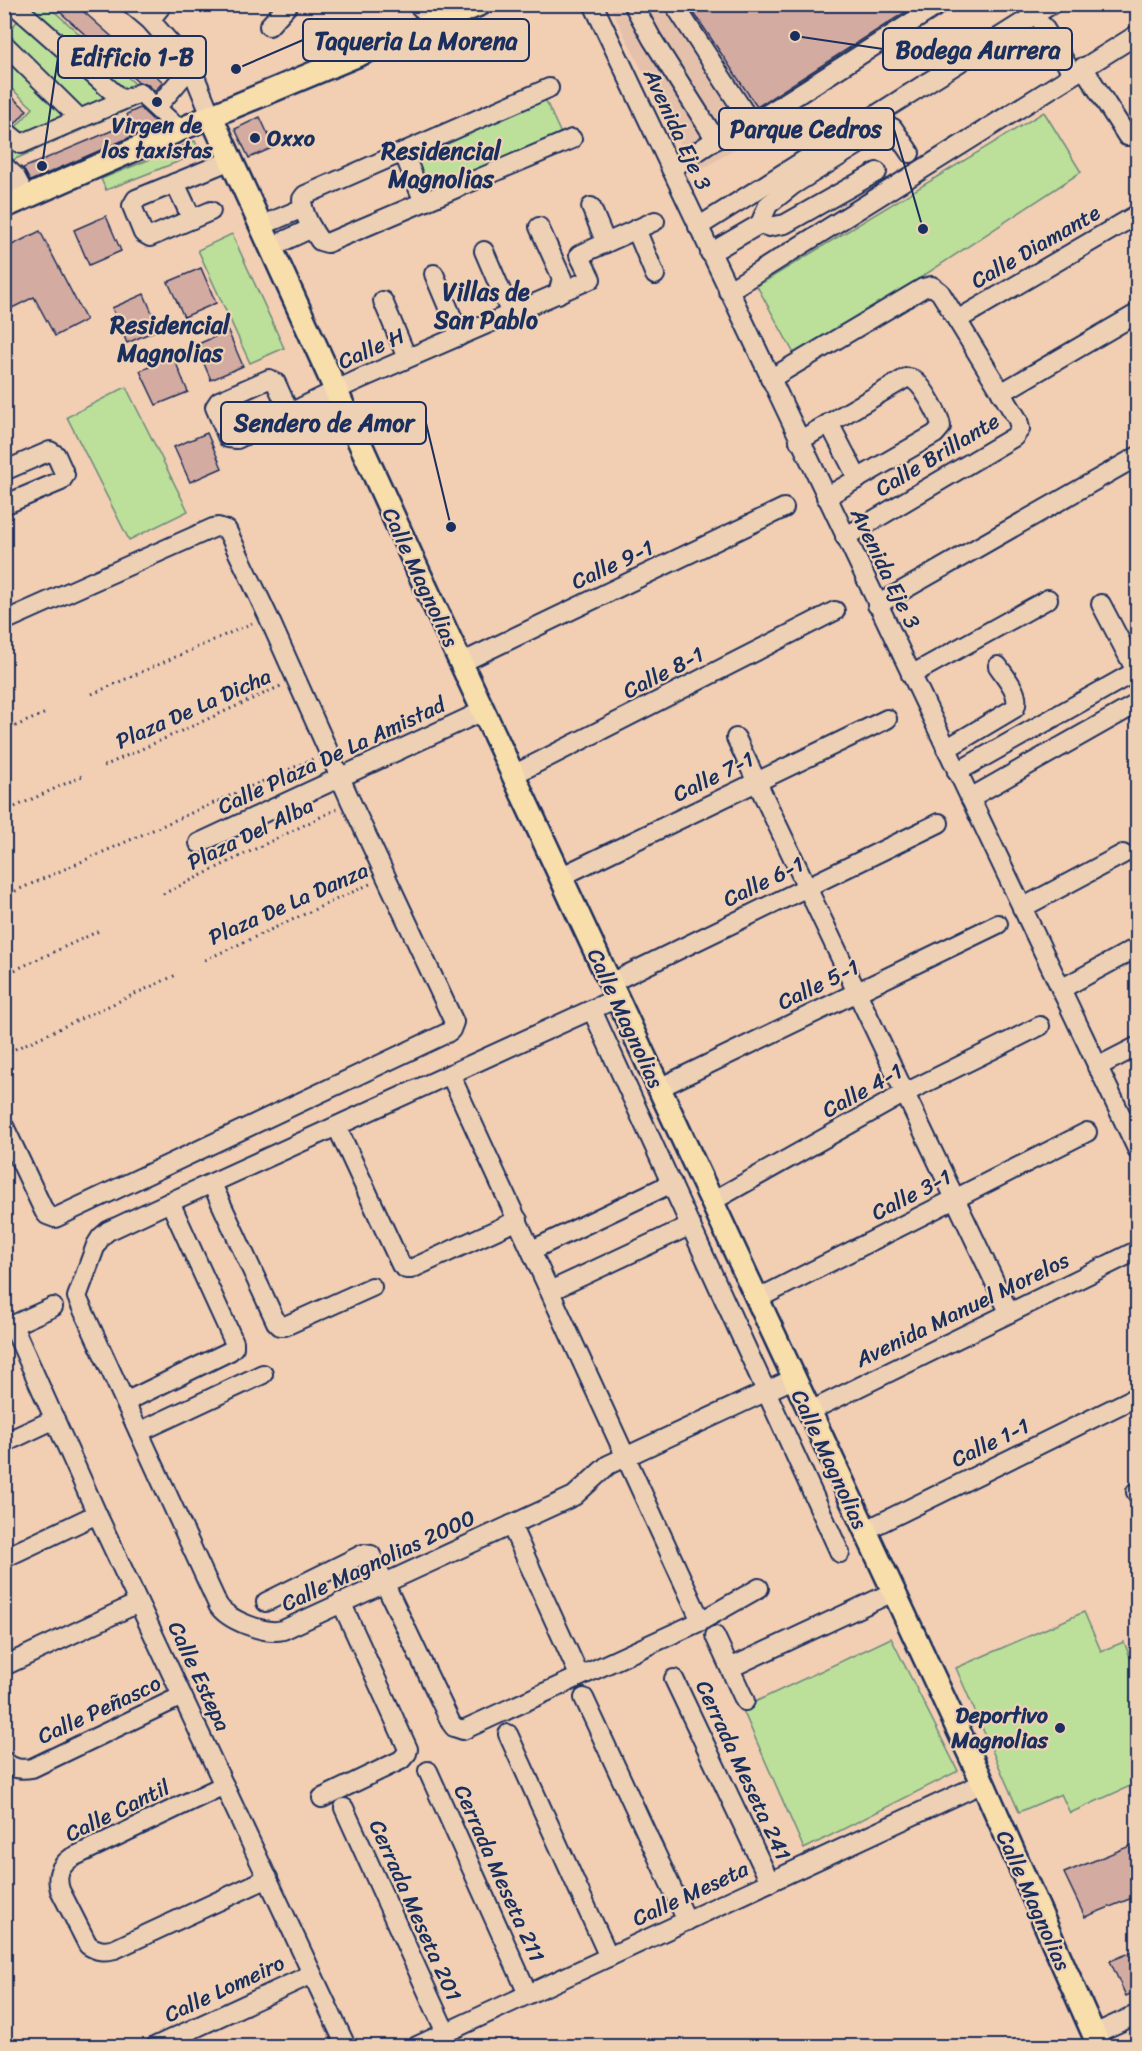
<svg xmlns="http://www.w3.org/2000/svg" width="1142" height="2051" viewBox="0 0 1142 2051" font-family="Sriracha,sans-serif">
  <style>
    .built { fill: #e5c1ab }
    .green { fill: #bce099; stroke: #6c887c; stroke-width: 1.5 }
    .building { fill: #d4aba0; stroke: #1b2f5e; stroke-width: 1.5 }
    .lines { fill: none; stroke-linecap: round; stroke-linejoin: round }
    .minor-casing { stroke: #1b2f5e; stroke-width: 22 }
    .major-casing { stroke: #1b2f5e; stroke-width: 27 }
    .path { stroke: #1b2f5e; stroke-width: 3; stroke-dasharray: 1.5 4.5; stroke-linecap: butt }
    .minor { stroke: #eed1b5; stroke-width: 18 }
    .major { stroke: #f8deab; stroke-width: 22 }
    .poi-dot { fill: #1b2f5e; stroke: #eed1b5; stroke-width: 2 }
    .labels { text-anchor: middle; stroke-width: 4.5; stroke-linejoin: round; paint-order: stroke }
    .poi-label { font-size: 22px; font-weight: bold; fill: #1b2f5e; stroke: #eed1b5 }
    .street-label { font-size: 22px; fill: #1b2f5e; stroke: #eed1b5 }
    .neighbourhood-label { font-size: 24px; font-weight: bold; fill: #1b2f5e; stroke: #eed1b5 }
    .leader { fill: none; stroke: #1b2f5e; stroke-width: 2 }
    .callout-dot { fill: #1b2f5e; stroke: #eed1b5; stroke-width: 2 }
    .callout { fill: #eed1b5; stroke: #1b2f5e; stroke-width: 2 }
    .callout-label { font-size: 24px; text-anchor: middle; font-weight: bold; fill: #1b2f5e }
  </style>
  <rect width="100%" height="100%" fill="#f2ceb3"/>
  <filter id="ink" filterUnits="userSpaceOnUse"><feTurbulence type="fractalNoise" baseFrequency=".0167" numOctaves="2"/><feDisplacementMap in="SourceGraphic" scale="12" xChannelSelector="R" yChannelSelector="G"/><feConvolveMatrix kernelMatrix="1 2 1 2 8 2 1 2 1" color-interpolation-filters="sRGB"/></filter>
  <g filter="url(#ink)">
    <path class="built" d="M609,5h350l-264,169z"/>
    <g class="green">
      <path d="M32,5h15l105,94 -146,64 -2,-44 11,9 18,-20 -29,-26 1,-47z"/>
      <path d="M545,99l16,35 -132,57 -15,-35z"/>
      <path d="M1044,112l37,60 -284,187 -40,-73z"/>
      <path d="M195,141l5,12 -94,37 -5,-11z"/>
      <path d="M232,234l52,114 -34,15 -52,-113z"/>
      <path d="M126,387l62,124 -59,29 -62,-123z"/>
      <path d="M1084,1612l17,39 23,-9 13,32v109l-67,30 -9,-19 -42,18 -63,-144z"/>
      <path d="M891,1638l67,133 -154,78 -62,-141z"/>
    </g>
    <g class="building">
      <path d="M51,4h24l88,78 -8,9 -8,-7 -9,-2z"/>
      <path d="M688,4h230l-161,103z"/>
      <path d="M4,90l23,20 -12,14 -11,-9z"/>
      <path d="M140,108l14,13 2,5 -126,55 -7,-13 107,-45 -3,-9z"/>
      <path d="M260,117l14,30 -25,11 -14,-29z"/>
      <path d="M106,216l15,35 -32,14 -15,-35z"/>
      <path d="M40,231l46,89 -31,16 -21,-39 -30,15v-63z"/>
      <path d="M201,268l15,35 -32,14 -16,-35z"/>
      <path d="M144,294l15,35 -32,14 -15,-35z"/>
      <path d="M228,331l15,35 -32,14 -15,-35z"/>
      <path d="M173,356l15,36 -32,13 -16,-34z"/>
      <path d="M207,433l15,35 -32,14 -16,-35z"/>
      <path d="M1137,1843v53l-52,21 -21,-44z"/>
      <path d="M1137,1950v41l-11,5 -16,-35z"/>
    </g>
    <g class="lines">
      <g class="minor-casing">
        <g id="minor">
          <path d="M13,4l109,96"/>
          <path d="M131,4l19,16 41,47 20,49"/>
          <path d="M417,4l21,19"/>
          <path d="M593,4l545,1147"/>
          <path d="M633,4l19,35 64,101"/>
          <path d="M674,4l74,114 7,4 185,-118"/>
          <path d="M150,20l13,-16"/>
          <path d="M269,26l20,-22"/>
          <path d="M1043,26l29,47"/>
          <path d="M4,44l76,75"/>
          <path d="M1083,67l44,69"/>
          <path d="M549,88l-244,107 -3,4c0,13 10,31 18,42l7,2 245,-104"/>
          <path d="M157,107l34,-40"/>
          <path d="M4,130l17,14 119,-51 40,37"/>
          <path d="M403,152l21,50"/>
          <path d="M4,166l11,10 11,21"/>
          <path d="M671,169l77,-51"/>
          <path d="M175,183l17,36"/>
          <path d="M591,207l15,36"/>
          <path d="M211,211l-61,26 -7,-4 -11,-27 4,-7 95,-39"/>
          <path d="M760,224l9,3 16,-3 92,-52"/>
          <path d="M261,226l42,-18"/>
          <path d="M539,227l23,51 -4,16"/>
          <path d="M698,227l354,-223"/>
          <path d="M636,229l19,46"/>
          <path d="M271,247l41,-19"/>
          <path d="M484,251l27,63"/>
          <path d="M710,253l50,-29 8,-19 25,-20 92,-57h8l17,25"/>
          <path d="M434,274l26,62"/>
          <path d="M728,291l410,-257"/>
          <path d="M383,301l24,57"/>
          <path d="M957,320l181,-106"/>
          <path d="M770,379l153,-91 9,-2 8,6 78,128 2,9 -6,8 -169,100"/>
          <path d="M1001,393l137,-80"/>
          <path d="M290,414l-14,-31 -7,-4 -50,22 -4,6 13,31 9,1c41,-19 81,-41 123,-60l231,-100 -12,-24 76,-34"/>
          <path d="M829,423l29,56"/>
          <path d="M799,441l107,-63c4,0 6,0 9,3 8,5 26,37 26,46l-6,7 -109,63"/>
          <path d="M4,471l46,-20 6,4 9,20 -4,6 -57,24"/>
          <path d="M1101,604l35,67"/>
          <path d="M877,605l261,-149"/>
          <path d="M4,621l209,-93 5,-1 9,3 41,86 83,186 103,220 -3,8 -4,3 -392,185 -8,-3 -3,-4 -40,-85"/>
          <path d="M461,663l323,-155"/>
          <path d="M911,675l137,-76"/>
          <path d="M736,738l273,574"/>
          <path d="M946,749l69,-41c6,-14 -9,-30 -17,-42"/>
          <path d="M957,772l181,-102"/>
          <path d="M513,775l322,-164"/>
          <path d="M970,798l168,-95"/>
          <path d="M199,843l284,-132"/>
          <path d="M560,877l327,-158"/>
          <path d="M1022,908l101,-54"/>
          <path d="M610,983l329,-160"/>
          <path d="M1061,989l77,-42"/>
          <path d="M617,998l-447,204 -62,29 -7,6 -5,8 -19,52 141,308c9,15 48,30 65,25l291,-134 34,-31 185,-86"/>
          <path d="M592,1010l248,543"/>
          <path d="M1097,1067l41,-21"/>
          <path d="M450,1074l251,547"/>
          <path d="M659,1088l339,-164"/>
          <path d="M337,1127l64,138 5,4h5l107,-49"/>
          <path d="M212,1184l64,138 4,4h5l87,-39"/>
          <path d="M711,1202l194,-109 135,-67"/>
          <path d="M532,1250l140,-67"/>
          <path d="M550,1291l141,-66"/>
          <path d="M757,1299l330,-167"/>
          <path d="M13,1326l84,188 249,532"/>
          <path d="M4,1329l49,-22"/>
          <path d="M125,1402l105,-51 4,-4v-5l-64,-140"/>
          <path d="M808,1412l330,-162"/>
          <path d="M139,1432l124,-58"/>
          <path d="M4,1443l51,-24"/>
          <path d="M1136,1492l2,3"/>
          <path d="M511,1525l68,150"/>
          <path d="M864,1531l274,-135"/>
          <path d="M4,1558l93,-44"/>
          <path d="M266,1602l97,-48 8,1 80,168 3,4 9,3 238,-109 58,-33"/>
          <path d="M715,1636l30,65"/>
          <path d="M4,1666l134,-63"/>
          <path d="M730,1668l163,-76"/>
          <path d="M674,1679l96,203"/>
          <path d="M584,1698l103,223"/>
          <path d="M508,1734l101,223"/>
          <path d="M4,1761c9,8 17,9 28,7l150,-72"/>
          <path d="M428,1771l100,223"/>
          <path d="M224,1785l-153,73c-12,9 -15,18 -11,32l28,55c9,6 16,7 27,4l153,-71"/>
          <path d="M322,1798l79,-38 6,-7 1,-4 -67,-147"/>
          <path d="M344,1808l102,225"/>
          <path d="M1094,2034l44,-20"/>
          <path d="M156,2046l156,-72"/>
          <path d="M417,2046l566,-263"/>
        </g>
      </g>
      <g class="major-casing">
        <g id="major">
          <path d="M211,116l209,459 563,1208 116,263"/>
          <path d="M4,207l207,-91 269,-112"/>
        </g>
      </g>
      <g class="path">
        <path d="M92,694l160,-71"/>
        <path d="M4,731l44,-19"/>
        <path d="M104,766l179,-81"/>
        <path d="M4,812l78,-36"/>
        <path d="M163,894l174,-85"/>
        <path d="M4,896l311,-138"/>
        <path d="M205,960l167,-77"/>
        <path d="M4,975l97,-45"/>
        <path d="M4,1054l172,-79"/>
      </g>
      <use href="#minor" class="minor"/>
      <use href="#major" class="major"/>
    </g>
  </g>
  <g class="poi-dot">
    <circle cx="157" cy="102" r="6"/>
    <circle cx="255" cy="138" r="6"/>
    <circle cx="1060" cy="1728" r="6"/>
  </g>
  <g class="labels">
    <g class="poi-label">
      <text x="157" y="133">Virgen de<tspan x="157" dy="25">los taxistas</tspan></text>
      <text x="267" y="146" text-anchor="start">Oxxo</text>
      <text x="1048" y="1723" text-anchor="end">Deportivo<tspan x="1048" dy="25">Magnolias</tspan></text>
    </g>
    <g class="street-label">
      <text transform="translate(678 129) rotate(65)" y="8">Avenida Eje 3</text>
      <text transform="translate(1035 246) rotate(-30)" y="8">Calle Diamante</text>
      <text transform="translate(371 348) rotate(-24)" y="8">Calle H</text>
      <text transform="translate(937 454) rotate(-31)" y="8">Calle Brillante</text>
      <text transform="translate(612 564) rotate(-25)" y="8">Calle 9-1</text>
      <text transform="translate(886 568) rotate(64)" y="8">Avenida Eje 3</text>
      <text transform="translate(421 577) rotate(65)" y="8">Calle Magnolias</text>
      <text transform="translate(663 672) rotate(-27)" y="8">Calle 8-1</text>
      <text transform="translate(193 708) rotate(-24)" y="8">Plaza De La Dicha</text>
      <text transform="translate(331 755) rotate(-25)" y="8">Calle Plaza De La Amistad</text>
      <text transform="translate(713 776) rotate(-26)" y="8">Calle 7-1</text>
      <text transform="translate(250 833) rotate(-26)" y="8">Plaza Del Alba</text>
      <text transform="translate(763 881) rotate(-26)" y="8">Calle 6-1</text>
      <text transform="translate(288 903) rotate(-24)" y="8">Plaza De La Danza</text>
      <text transform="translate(818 984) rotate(-26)" y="8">Calle 5-1</text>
      <text transform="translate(626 1018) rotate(65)" y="8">Calle Magnolias</text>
      <text transform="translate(862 1090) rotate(-29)" y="8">Calle 4-1</text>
      <text transform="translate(911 1194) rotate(-27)" y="8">Calle 3-1</text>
      <text transform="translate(962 1309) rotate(-26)" y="8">Avenida Manuel Morelos</text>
      <text transform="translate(990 1442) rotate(-26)" y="8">Calle 1-1</text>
      <text transform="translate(830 1459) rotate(65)" y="8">Calle Magnolias</text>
      <text transform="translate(378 1560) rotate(-25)" y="8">Calle Magnolias 2000</text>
      <text transform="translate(200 1676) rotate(65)" y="8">Calle Estepa</text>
      <text transform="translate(99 1709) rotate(-25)" y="8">Calle Peñasco</text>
      <text transform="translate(744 1770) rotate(65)" y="8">Cerrada Meseta 241</text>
      <text transform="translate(117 1810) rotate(-26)" y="8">Calle Cantil</text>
      <text transform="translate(500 1873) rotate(66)" y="8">Cerrada Meseta 211</text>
      <text transform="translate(690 1893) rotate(-25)" y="8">Calle Meseta</text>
      <text transform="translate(1034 1900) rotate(66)" y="8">Calle Magnolias</text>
      <text transform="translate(416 1910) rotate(66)" y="8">Cerrada Meseta 201</text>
      <text transform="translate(224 1988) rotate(-25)" y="8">Calle Lomeiro</text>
    </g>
    <g class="neighbourhood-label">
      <text x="441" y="159">Residencial<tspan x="441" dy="28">Magnolias</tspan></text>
      <text x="486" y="300">Villas de<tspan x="486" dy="28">San Pablo</tspan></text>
      <text x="170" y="333">Residencial<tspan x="170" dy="28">Magnolias</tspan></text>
    </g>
  </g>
  <path class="leader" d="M236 69L303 40M795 36L883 49M42 166L58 57M923 229L894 129M451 527L426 423"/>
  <g class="callout-dot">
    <circle cx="236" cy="69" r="6"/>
    <circle cx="795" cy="36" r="6"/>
    <circle cx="42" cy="166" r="6"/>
    <circle cx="923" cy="229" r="6"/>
    <circle cx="451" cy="527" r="6"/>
  </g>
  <g class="callout">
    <rect x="303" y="19" width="226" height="42" rx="6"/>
    <rect x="883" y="28" width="189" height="42" rx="6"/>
    <rect x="58" y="36" width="148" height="42" rx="6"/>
    <rect x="719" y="108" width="175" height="42" rx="6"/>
    <rect x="221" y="402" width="205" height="42" rx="6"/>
  </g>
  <g class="callout-label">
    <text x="416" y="49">Taqueria La Morena</text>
    <text x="978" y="58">Bodega Aurrera</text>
    <text x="132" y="65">Edificio 1-B</text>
    <text x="806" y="137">Parque Cedros</text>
    <text x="324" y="431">Sendero de Amor</text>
  </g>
  <rect width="1142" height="2051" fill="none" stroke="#eed1b5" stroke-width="24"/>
  <rect x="12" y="12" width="1118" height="2027" fill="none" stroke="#1b2f5e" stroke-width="2" filter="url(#ink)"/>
</svg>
